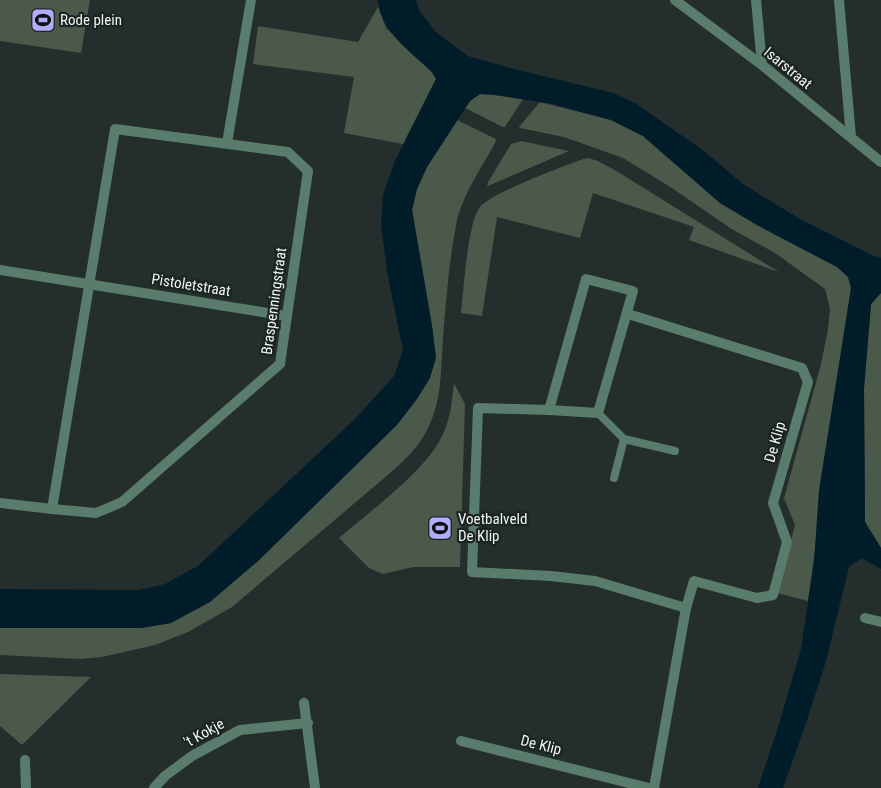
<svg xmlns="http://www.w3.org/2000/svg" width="881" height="788" viewBox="0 0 881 788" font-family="'Roboto Condensed',sans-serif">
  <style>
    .green { fill: #4b594b }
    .water { fill: #001d29 }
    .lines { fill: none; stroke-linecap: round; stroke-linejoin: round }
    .service { stroke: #597c6c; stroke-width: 8 }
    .minor { stroke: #597c6c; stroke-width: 10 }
    .labels { text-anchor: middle; stroke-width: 4.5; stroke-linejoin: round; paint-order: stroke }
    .poi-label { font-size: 15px; fill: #eff5f4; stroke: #1b2423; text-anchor: start }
    .street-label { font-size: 15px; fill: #eff5f4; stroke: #1b2423 }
  </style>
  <rect width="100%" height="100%" fill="#242e2c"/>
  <g class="green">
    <path d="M0,0h90l-9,53 -81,-12z"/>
    <path d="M378,7l8,21 46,44 4,7 -33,65 -59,-11 10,-56 -101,-13 5,-38 100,16z"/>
    <path d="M480,94l15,1 28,4 -18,28h-2l-38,-19 5,-7z"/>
    <path d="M540,102l71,18 32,16 77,67 37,22 80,42 11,10 3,11 -43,313 -31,-8 18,-68 -11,-27 37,-134 7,-35 2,-20 -5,-20 -50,-36 -45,-25 -58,-40 -49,-30 -59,-21 -44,-9 -1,-1z"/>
    <path d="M457,120l39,19 -1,4c-14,26 -33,52 -39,82 -7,37 -10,76 -13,113 -2,30 -1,63 -15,90 -9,19 -23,32 -39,46l-157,133 -44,25 -33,13 -53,12 -22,2 -80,-4v-27h141l30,-5 86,-61 125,-123 54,-81 -4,-32 -20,-116 5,-21 10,-22z"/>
    <path d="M521,141l48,10 -81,35 -1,-2 24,-40z"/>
    <path d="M588,158l10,3 20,11 161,100 -90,-32 5,-13 -101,-34 -13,45 -83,-21 -15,99 -21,-3c3,-25 6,-86 18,-105 9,-14 85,-42 104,-49z"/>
    <path d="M881,293v255l-16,-26 -1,-134 7,-84z"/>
    <path d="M454,383l11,21 -5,163h-47l-30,7 -14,-6 -30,-30c31,-27 90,-69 105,-106 7,-16 8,-33 10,-49z"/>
    <path d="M0,674l91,3 -69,68 -22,-19z"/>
  </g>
  <path class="water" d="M378,0h38l4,12 17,21 31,23 42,12 103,25 22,10 69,48 39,33 57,35 74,37 7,2v35l-10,11 -7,84 1,134 16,26v21l-19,-11 -13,9 -23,94 -22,68 -21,59h-25l22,-67 21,-72 13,-87 5,-72 32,-202 -3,-11 -11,-10 -80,-42 -37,-22 -77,-67 -32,-16 -59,-16 -57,-9 -15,-1 -10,7 -43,66 -10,22 -5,21 20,116 4,32 -6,20 -13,21 -20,26 -140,137 -47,40 -39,21 -30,5h-141v-39l139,1 26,-6 33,-18 157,-147 39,-43 9,-26 -15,-73 -7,-52 2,-30 12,-34 41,-82 -4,-7c-21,-20 -52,-41 -54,-72z"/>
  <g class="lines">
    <g class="service">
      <path d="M598,413l26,26 -10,39"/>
      <path d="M624,439l51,12"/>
    </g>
    <g class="minor">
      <path d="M675,0l87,65 119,97"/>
      <path d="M756,0l6,65"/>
      <path d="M839,0l12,137"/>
      <path d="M115,129l173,23 20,19 -28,193 -158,138 -26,11 -44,-4z"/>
      <path d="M227,143l24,-143"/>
      <path d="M0,270l287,46"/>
      <path d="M628,314l174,54 6,14 -35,121 14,39 -14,53 -16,3 -63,-17 -8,27 -32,180"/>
      <path d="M549,410l49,3 35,-122 -47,-12 -37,131 -71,-2 -6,164 79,4 44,5 91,27"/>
      <path d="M0,503l52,6"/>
      <path d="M865,618l16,4"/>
      <path d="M304,703l11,85"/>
      <path d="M461,741l188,47"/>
      <path d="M25,760l1,28"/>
      <path d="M154,788l11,-12 27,-20 48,-26 68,-7"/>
    </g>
  </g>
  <defs>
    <g id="stadium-square" transform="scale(1.25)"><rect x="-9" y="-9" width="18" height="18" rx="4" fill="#b1adfa" stroke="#1b2423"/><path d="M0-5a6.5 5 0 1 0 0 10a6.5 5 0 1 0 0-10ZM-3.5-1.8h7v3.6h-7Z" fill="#111"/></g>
  </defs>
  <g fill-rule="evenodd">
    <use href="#stadium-square" x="43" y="20"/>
    <use href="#stadium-square" x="440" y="528"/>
  </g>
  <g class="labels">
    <g class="poi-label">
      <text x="60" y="25">Rode plein</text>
      <text x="458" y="524">Voetbalveld<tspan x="458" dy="17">De Klip</tspan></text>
    </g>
    <g class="street-label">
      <text transform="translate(788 68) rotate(39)" y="5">Isarstraat</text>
      <text transform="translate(191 285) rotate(9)" y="5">Pistoletstraat</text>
      <text transform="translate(274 301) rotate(-82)" y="5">Braspenningstraat</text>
      <text transform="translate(775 442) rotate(-74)" y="5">De Klip</text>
      <text transform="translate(204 733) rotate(-29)" y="5">'t Kokje</text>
      <text transform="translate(541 745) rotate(14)" y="5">De Klip</text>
    </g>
  </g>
</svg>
